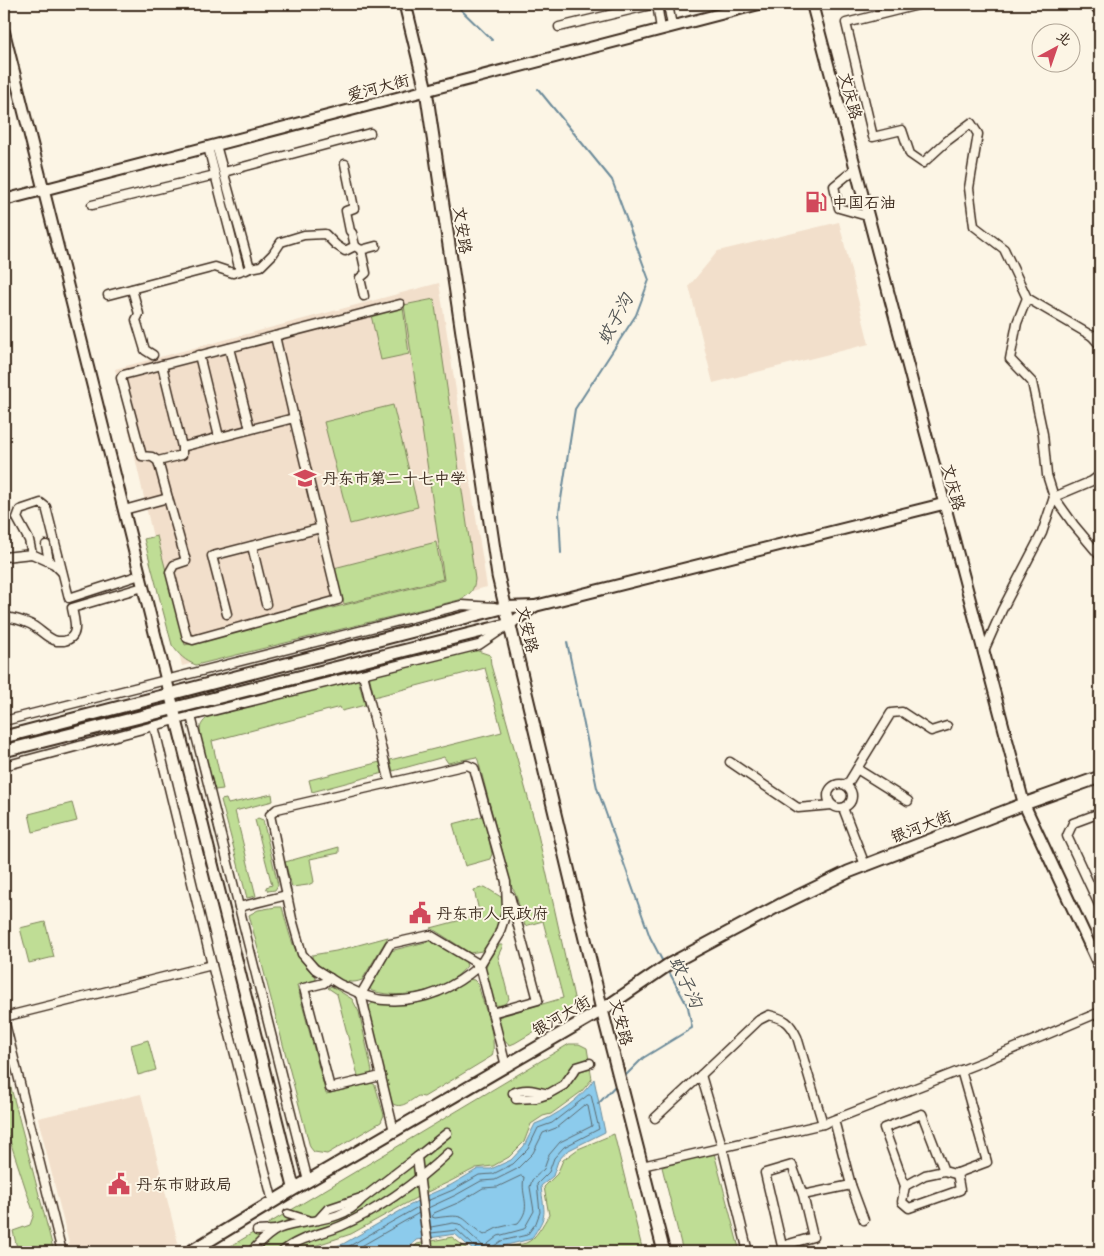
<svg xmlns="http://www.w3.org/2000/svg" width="1104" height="1256" viewBox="0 0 1104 1256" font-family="'Gochi Hand','LXGW WenKai TC',sans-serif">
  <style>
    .built { fill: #f2dfcb }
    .green { fill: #bfdd95; stroke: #7d845a }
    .water { fill: #8ccbec; stroke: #6c8b9a }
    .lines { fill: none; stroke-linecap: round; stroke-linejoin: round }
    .shore { stroke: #5b6a70; stroke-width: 1 }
    .stream { stroke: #6c8b9a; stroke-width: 2 }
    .minor-casing { stroke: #3b2a1e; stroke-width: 11 }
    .tertiary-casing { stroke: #3b2a1e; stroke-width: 14 }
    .secondary-casing { stroke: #3b2a1e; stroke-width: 15 }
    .minor { stroke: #fcf5e5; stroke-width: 8 }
    .tertiary { stroke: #fcf5e5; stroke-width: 10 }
    .secondary { stroke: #fcf5e5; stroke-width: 11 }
    .labels { text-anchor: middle; stroke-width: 4; stroke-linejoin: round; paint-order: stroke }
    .street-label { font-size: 16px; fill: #3b2a1e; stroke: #fcf5e5 }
    .poi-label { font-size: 16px; fill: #3b2a1e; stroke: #fcf5e5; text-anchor: start }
    .water-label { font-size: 18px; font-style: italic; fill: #4f5252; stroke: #fcf5e5 }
  </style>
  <rect width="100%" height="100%" fill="#fcf5e5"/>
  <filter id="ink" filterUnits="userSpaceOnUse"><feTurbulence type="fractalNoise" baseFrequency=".02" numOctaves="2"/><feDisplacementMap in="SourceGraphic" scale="10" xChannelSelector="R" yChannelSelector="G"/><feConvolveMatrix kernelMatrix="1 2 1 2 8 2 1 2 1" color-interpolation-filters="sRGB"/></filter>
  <g filter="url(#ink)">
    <g class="built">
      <path d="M839,222l30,122 -156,39 -24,-97 29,-35z"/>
      <path d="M439,283l48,304 -305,79 -67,-297z"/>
      <path d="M141,1094l37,149 -15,9h-92l-33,-134z"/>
    </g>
    <g class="green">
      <path d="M434,299l41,280c-1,12 -5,16 -16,21l-263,65c-11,-4 -17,-10 -24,-20l-28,-106 13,-3 28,109 259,-65 -40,-275z"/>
      <path d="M403,307l6,47 -28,6 -10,-45z"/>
      <path d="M393,405l25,102 -68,17 -26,-102z"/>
      <path d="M436,542l7,37 -99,25 -10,-36z"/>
      <path d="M475,650l15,5 1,10 46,165 38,172 -1,6 -59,35 -5,2c-10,-7 -10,-17 -12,-28l65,-19 -20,-77 -18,5 -10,-34 -3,-4 -34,-128 -2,-3 -28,6 -4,-6 -51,14 -3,-11 112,-28 -17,-64 -111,29 -5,-22z"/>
      <path d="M358,679l7,26 -23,6 -2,-4 -128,34 11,48 -8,1c-4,-15 -16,-47 -15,-61 1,-7 7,-11 12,-15z"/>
      <path d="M380,762l3,11 -71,19 -3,-12z"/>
      <path d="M272,794l1,7 -38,10 21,85 -9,2 -26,-98 5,-1 2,5z"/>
      <path d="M72,803l5,18 -44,11 -4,-18z"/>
      <path d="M484,816l8,38 -2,5 -25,7 -12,-42z"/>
      <path d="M258,818l5,2 15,65 -3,5 -7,1 -2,-4 6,-2 -17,-65z"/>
      <path d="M339,847v6l-29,6 4,23 -6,3 -16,2 -7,-25z"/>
      <path d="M485,887l16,10c9,18 -9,41 -19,54l-12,2 -39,-25 49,-13 -6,-25z"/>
      <path d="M276,907h6c8,29 11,49 34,70v3l-19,5 29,109 46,-11 3,2 9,30 -3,7 -54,32 -13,-2 -4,-5 -61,-232 9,-5z"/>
      <path d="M45,922l9,35 -25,6 -9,-35z"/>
      <path d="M388,937l-26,43c-19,8 -36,-9 -50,-21v-4l24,-4z"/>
      <path d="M434,940l31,20 2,6c-21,26 -64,34 -95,25l-4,-5 22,-35z"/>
      <path d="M499,945h4l-5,11 11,43c-4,6 -8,7 -14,6l-10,-35 3,-9z"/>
      <path d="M468,979l6,1 4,4c4,17 20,56 14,72l-68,41 -6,-1c-8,5 -18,14 -26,7l-24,-89 1,-8 6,-5c38,7 59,-8 93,-22z"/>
      <path d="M331,986l21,13 7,13 13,59 -1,4 -10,2 -3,-1 -21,-82 -9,-6z"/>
      <path d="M148,1040l8,30 -18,5 -7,-30z"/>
      <path d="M569,1044h10l8,4 5,31 -11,13 -30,22 -8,2 -12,8 -7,18 -15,15 -16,9 -17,2 -27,14 -26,12 -72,40 -46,15 -4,3h-80z"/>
      <path d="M4,1061l50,191h-50l13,-4 -4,-17 17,-6 4,-11 -26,-79 -4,-5z"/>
      <path d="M614,1134l29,118h-143c8,-7 16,-6 26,-9 10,-4 17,-19 23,-28l-5,-28 13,-13 6,-14 15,-11z"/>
      <path d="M714,1153l26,99h-57l-21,-85z"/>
      <path d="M452,1237l19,15h-61l7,-8z"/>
    </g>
    <path class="water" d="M594,1079l11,53 -38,19 -9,10 -5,15 -12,10c3,29 8,27 -10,53l-28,7 -10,6h-18l-20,-18 -39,6 -10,12h-91l28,-8 83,-48 25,-11 27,-16h13l20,-9 13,-14 11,-22c20,-7 47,-26 59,-45z"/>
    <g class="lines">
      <g class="shore">
        <path d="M521,1176l3,1c-4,20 9,29 -6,46l-21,5 -13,7c-25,-17 -15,-22 -49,-17l-3,-1 2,-4 26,-11 23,-14 14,-1z"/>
        <path d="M427,1201l26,-11 26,-15 14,-1 20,-10 15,-15 10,-21 14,-5 36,-28h3l8,34 -35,18 -10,11 -5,14 -12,12 3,28 -4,11 -9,12 -26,6 -8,6 -2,5"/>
        <path d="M428,1208l28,-13 25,-14 14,-1 22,-11 16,-16 10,-20 13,-5 28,-23 4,1 4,20 -32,16 -11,13 -5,14 -12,11 -2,7 4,24 -10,18 -26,7 -14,11 -25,-23 -6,-1 -22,4"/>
        <path d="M431,1233l26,-3 18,17 2,5"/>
        <path d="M334,1252l12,-4 72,-41"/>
        <path d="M351,1252l68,-39"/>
      </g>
      <g class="stream">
        <path d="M455,4l37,36"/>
        <path d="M538,89l74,91 37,100 -13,35 -61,94 -16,103 2,41"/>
        <path d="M567,642l30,146 53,149 14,27"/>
        <path d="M624,1077l19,-19 49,-30 -4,-21 -20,-37"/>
        <path d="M598,1104l19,-20"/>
      </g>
      <g class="minor-casing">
        <g id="minor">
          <path d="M657,4l4,25"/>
          <path d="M668,4l4,22"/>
          <path d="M922,4l-76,19 27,114 29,-7 8,24 13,9 24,-22 24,-18 7,11 -9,54 5,38 30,23 23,49 65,38 8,-2"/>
          <path d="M1090,4l10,7"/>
          <path d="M559,27l96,-23"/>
          <path d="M216,145l34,123 -4,2"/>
          <path d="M345,164l9,44 -8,3 4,20 2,2 3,13"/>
          <path d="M855,169l-21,17 5,22 28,8"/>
          <path d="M224,172l146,-39"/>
          <path d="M92,205l123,-30"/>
          <path d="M361,250l5,23 -6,5 4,18"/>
          <path d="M250,268l11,-2 12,-12 8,-12 23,-7 21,-1 11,11 9,6 10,-5 6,4 15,-4"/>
          <path d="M132,289l7,25 -3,6 9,30 8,5"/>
          <path d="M108,295l107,-28 18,6 7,-2 -32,-124"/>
          <path d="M1027,298l-10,25 -7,36 22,23 11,52 4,41 7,22 38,-16 8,-6"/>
          <path d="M275,336l19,82"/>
          <path d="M1092,336l8,9"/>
          <path d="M229,348l21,81"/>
          <path d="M199,355l20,82"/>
          <path d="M162,365l20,82"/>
          <path d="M158,461l10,37"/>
          <path d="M124,510l44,-12 18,63 -12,4 -4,7 17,66 6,2 145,-40 -44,-182 -112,29v8l-24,6 -6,-4 -10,-1 -21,-78 2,-3 277,-71"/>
          <path d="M46,545l3,16"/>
          <path d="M252,546l14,58"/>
          <path d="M32,554l22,10 8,8"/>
          <path d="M4,557l28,-3 -3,-14 -12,-22 3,-8 21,-7 5,4 23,91 71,-23"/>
          <path d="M227,614l-15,-58 109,-28"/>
          <path d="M4,617c10,1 17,3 26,7 9,4 17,15 27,17 1,0 7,0 7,0 17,-4 10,-22 8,-33l71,-21"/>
          <path d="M983,653l19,-43 40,-77 12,-36 20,28 26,31"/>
          <path d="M363,674l27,109"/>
          <path d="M191,716l48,191 48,-12"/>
          <path d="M4,721l458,-116 32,2"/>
          <path d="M154,726l58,239 61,237"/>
          <path d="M730,762l68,46 34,-3"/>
          <path d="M4,766l172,-46 303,-75 25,-17"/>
          <path d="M857,769l51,32"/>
          <circle cx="840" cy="796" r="12"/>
          <path d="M847,785l44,-72 11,-1 29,19 16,-5"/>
          <path d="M843,808l22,57"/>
          <path d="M1100,813l-27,10 -6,13 33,71"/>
          <path d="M239,907l69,274"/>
          <path d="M430,935l50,30c-27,24 -59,38 -96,35 -8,0 -16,-4 -23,-6l29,-50z"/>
          <path d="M330,978l-6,5 -20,5 26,100 51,-12"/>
          <path d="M492,1013l46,-13 -28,-104"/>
          <path d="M4,1017l208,-52"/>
          <path d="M4,1019l58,233"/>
          <path d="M701,1075l58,-55 10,-5c16,4 21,7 28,22l26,87"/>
          <path d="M513,1093c12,-6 23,-2 35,1l16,-9 13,-18 13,-4"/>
          <path d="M516,1099l20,-1 12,-4"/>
          <path d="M655,1118l46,-43 21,71 26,106"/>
          <path d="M394,1131l-33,-137 -22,-10 -24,-15 -13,-15 -10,-35 -22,-104 7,-6 190,-44 7,3 32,114 1,28 -8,24 -19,31 26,101"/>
          <path d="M642,1166l181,-42 159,-62 118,-50"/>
          <path d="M944,1171l-19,4 -20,11 -21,-58 38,-14 22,57 11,3 32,-12 -26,-92"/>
          <path d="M851,1185l13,35"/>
          <path d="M905,1186l-3,16 7,6 51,-18 -3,-17"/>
          <path d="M803,1195l10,42 -31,9 -17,-73 27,-8 11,30 48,-10 -17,-65"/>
          <path d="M288,1214l22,7"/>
          <path d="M318,1220l10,-11 33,-11"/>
          <path d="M257,1231l18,-1"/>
          <path d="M428,1247l-11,-90 30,-24"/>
          <path d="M251,1252c8,-8 16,-18 27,-23 28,-11 62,-5 84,-30l55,-42"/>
          <path d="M282,1252c17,-15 38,-17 59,-26 39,-17 76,-44 107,-73"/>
        </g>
      </g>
      <g class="tertiary-casing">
        <g id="tertiary">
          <path d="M812,4l212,800 76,163"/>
          <path d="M4,32l290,1157"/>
          <path d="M4,200l755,-196"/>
          <path d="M535,606l408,-102"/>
          <path d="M506,607l29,-1 -25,18"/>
        </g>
      </g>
      <g class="secondary-casing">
        <g id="secondary">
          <path d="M405,4l21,86 72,486 104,434 62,242"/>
          <path d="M4,737l502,-130"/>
          <path d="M4,751l506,-127"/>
          <path d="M190,1252l104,-63 308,-179 66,-45 112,-60 68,-33 176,-68 76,-27"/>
        </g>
      </g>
      <use href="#minor" class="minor"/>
      <use href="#tertiary" class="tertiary"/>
      <use href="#secondary" class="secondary"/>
    </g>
  </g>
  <defs>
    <g id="fuel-bare" transform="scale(1.725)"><path d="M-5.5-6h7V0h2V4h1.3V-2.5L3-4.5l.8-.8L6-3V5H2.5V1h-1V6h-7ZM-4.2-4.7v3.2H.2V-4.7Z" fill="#d1495b" stroke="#fcf5e5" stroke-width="2.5" paint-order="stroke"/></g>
    <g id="school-bare" transform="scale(1.725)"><path d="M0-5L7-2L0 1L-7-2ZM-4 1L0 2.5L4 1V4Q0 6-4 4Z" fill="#d1495b" stroke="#fcf5e5" stroke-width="2.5" paint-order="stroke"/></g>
    <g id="civic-bare" transform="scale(1.725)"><path d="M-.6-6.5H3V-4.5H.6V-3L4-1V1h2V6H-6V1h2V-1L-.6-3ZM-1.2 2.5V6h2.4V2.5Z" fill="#d1495b" stroke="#fcf5e5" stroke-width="2.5" paint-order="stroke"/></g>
  </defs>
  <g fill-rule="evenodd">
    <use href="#fuel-bare" x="816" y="202"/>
    <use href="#school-bare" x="305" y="478"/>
    <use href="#civic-bare" x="420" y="913"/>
    <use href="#civic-bare" x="119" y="1184"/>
  </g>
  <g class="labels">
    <g class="street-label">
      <text transform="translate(378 87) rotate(-15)" y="6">爱河大街</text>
      <text transform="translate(851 96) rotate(75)" y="6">文庆路</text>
      <text transform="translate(463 230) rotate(82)" y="6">文安路</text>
      <text transform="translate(954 487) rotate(75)" y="6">文庆路</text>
      <text transform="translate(528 629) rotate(77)" y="6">文安路</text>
      <text transform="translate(921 826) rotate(-21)" y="6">银河大街</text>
      <text transform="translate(561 1015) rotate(-30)" y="6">银河大街</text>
      <text transform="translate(622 1022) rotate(76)" y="6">文安路</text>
    </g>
    <g class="poi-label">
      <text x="832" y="208">中国石油</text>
      <text x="322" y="484">丹东市第二十七中学</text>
      <text x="436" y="919">丹东市人民政府</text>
      <text x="136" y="1190">丹东市财政局</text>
    </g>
    <g class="water-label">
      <text transform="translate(615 319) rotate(-61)" y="6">蚊子沟</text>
      <text transform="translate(686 982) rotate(65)" y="6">蚊子沟</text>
    </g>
  </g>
  <rect width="1104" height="1256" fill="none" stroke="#fcf5e5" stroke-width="20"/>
  <rect x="10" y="10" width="1084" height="1236" fill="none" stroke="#3b2a1e" stroke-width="2" filter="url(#ink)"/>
  <g transform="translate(1056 48) rotate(40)"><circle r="24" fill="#fcf5e5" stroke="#afa495"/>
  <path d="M0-4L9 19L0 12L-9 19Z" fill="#d1495b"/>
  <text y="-8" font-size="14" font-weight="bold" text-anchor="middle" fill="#3b2a1e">北</text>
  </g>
</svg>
